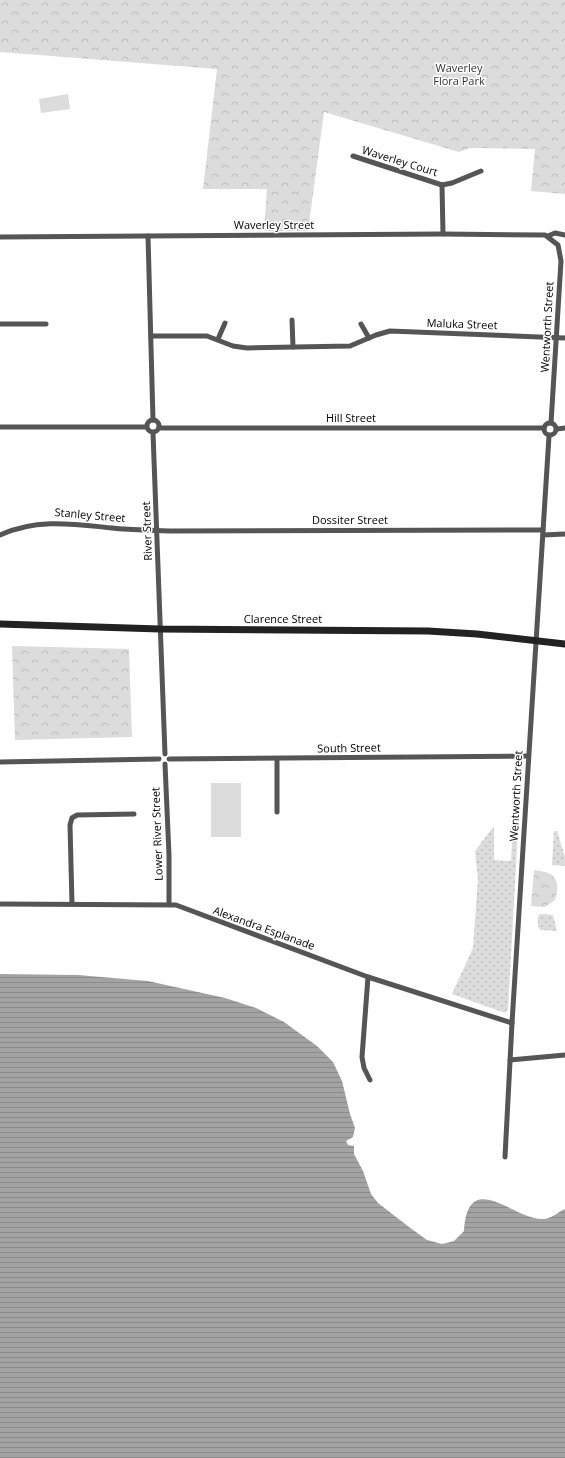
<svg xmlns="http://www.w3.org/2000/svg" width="565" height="1458" viewBox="0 0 565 1458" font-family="'Open Sans',sans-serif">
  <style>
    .grass { fill: url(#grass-dots) }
    .park { fill: url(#park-crowns) }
    .pitch { fill: #dcdcdc }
    .water { fill: url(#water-rules) }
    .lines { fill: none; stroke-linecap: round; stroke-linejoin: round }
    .street { stroke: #555; stroke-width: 5 }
    .secondary { stroke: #222; stroke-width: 7 }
    .labels { text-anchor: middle; stroke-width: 3; stroke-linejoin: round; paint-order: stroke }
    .park-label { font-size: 11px; fill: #333; stroke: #fff }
    .street-label { font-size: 11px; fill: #000; stroke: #fff }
  </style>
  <defs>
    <pattern id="grass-dots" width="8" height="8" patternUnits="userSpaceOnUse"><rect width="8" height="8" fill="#dcdcdc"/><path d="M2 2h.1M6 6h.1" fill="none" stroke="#bbb" stroke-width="1.8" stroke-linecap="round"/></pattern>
    <pattern id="park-crowns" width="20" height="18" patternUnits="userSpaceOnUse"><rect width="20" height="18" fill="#dcdcdc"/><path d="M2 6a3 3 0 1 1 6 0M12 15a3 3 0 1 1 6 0" fill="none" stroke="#bbb"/></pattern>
    <pattern id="water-rules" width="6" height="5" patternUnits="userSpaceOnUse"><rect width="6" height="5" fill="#a3a3a3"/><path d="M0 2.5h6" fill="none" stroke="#8b8b8b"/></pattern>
  </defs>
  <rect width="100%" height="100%" fill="#fff"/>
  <g class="grass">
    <path d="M494,826v34l17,1 2,-32h5l-10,180 -3,4 -53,-19 21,-46 5,-69 -3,-28z"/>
    <path d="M554,831h3l8,26v9l-13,-1z"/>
    <path d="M540,914l13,1 4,16 -16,-1 -3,-3v-10z"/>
  </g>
  <g class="park">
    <path d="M0,0h565v194l-34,-3 4,-42 -65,-1 -11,4 -135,-40 -16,119h-44l3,-42h-64l14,-120 -217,-17z"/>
    <path d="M12,646l117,3 3,88 -117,3z"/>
    <path d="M534,870c21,2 27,10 21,30l-10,7 -14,-1z"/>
  </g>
  <g class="pitch">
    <path d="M68,94l2,15 -29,4 -2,-14z"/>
    <rect x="211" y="783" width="30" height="54"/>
  </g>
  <path class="water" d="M0,974l78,1 70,6 77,17 31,10 28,14 33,24 16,16 9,19 8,33 5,14 -2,9 -7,4 2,4 6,1v8l9,17 8,23 7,9 31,24 18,13 15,4 12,-3 10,-10c4,-64 50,-11 79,-12 8,0 15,-7 22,-10v249h-565z"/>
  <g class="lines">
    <g class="street">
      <path d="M353,156l89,29 1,49"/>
      <path d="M442,185l10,-2 29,-12"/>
      <path d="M148,236l5,184"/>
      <path d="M548,236l7,-3 10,2"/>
      <path d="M0,237l443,-3 102,1 13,10 3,16 -10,162"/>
      <path d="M292,320l1,27"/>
      <path d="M0,324h46"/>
      <path d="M361,324l8,14"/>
      <path d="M151,336h56l26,10 14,2 103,-2 26,-11 14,-4 175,7"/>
      <path d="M218,339l7,-16"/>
      <circle cx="153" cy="426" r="6"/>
      <circle cx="550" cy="429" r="6"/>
      <path d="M0,427h146"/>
      <path d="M159,428h385"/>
      <path d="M557,429l8,-1"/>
      <path d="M153,433l12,321"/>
      <path d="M0,535c37,-17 73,-11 112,-7 19,2 39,2 58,3l373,-1"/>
      <path d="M543,535l22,-1"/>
      <path d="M169,759l359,-3"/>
      <path d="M0,762l159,-3"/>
      <path d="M165,764l4,91v49"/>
      <path d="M277,812v-53"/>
      <path d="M0,904l176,1 192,72 144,46"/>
      <path d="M72,904l-2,-79 2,-7 5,-3 57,-1"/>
      <path d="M368,977l-6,80 2,11 6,12"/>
      <path d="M510,1060l55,-5"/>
      <path d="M505,1157l7,-134 37,-587"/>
    </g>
    <path class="secondary" d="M0,624l160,5 268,2 49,3 88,10"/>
  </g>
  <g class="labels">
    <g class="park-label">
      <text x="459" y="72">Waverley<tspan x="459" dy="13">Flora Park</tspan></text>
    </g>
    <g class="street-label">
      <text transform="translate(400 161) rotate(17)" y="4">Waverley Court</text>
      <text x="274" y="229">Waverley Street</text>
      <text transform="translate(462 324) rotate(2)" y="4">Maluka Street</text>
      <text transform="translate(547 327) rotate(-87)" y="4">Wentworth Street</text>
      <text x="351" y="422">Hill Street</text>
      <text transform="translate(90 515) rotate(5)" y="4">Stanley Street</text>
      <text x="350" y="524">Dossiter Street</text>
      <text transform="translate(147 531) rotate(-92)" y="4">River Street</text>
      <text x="283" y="623">Clarence Street</text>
      <text transform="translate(349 748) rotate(-1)" y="4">South Street</text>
      <text transform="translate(516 796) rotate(-87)" y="4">Wentworth Street</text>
      <text transform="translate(157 834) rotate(-92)" y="4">Lower River Street</text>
      <text transform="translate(264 928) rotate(20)" y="4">Alexandra Esplanade</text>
    </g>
  </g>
</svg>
